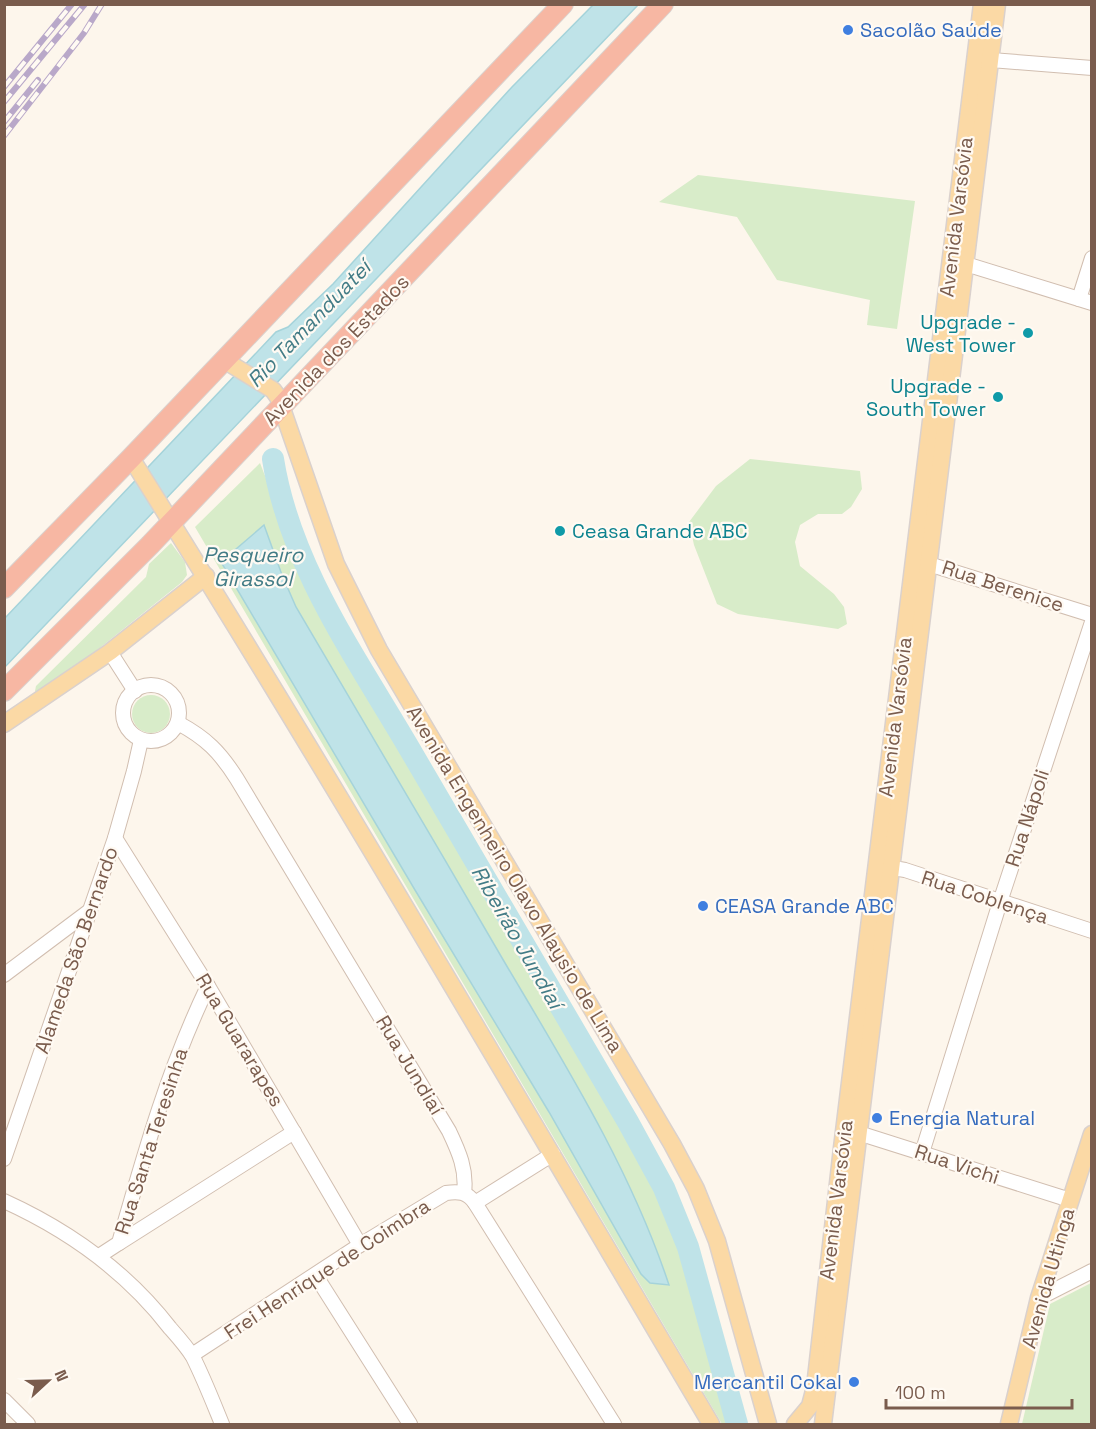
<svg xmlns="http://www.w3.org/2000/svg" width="1096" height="1429" viewBox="0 0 1096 1429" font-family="'Space Grotesk',sans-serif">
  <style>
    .green { fill: #d8ecc9 }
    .water { fill: #bfe3e8; stroke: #a5d3da; stroke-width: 1.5 }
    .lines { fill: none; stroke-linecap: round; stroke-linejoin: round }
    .river { stroke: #bfe3e8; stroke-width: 22 }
    .minor-casing { stroke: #d1beb0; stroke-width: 16 }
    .major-casing { stroke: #dad1cd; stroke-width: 19 }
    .highway-casing { stroke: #dad1cd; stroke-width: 22 }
    .minor { stroke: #fff; stroke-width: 14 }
    .major { stroke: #fbd9a5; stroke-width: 16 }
    .highway { stroke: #f7b7a3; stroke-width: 20 }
    .rail-casing { stroke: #b9a8c9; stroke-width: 6 }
    .rail { stroke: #fffaf3; stroke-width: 4; stroke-dasharray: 11; stroke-linecap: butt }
    .shop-dot { fill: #3f7fe0; stroke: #fffaf3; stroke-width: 2 }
    .culture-dot { fill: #0f9aa8; stroke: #fffaf3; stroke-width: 2 }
    .labels { text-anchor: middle; stroke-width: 4.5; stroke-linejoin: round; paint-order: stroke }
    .shop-label { font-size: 20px; fill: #366cbe; stroke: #fffaf3; text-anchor: start }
    .street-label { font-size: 20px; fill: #7a5c4d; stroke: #fffaf3 }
    .culture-label { font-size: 20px; fill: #0d838f; stroke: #fffaf3; text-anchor: end }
    .water-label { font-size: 21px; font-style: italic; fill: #437c86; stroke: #fffaf3 }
  </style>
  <rect width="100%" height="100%" fill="#fdf6ec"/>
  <g class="green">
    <path d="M698,175l217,26 -18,128 -30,-4 3,-25 -93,-20 -40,-63 -78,-15z"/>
    <path d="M750,459l110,12 2,18 -11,18 -9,7h-24l-18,11 -5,17 5,24 34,28 10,13 3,17 -9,5 -100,-15 -21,-10 -23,-59 -5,-23 27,-36z"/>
    <path d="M260,463l52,133 329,564 41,84 49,180h-9l-527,-897z"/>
    <path d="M171,543l14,19 2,13 -5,7 -86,69 -59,42 -2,-2 1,-5 110,-109 3,-13z"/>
    <circle cx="151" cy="714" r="19"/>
    <path d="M1091,1283v141h-69l28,-120z"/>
  </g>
  <g class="water">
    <path d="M593,5h45l-633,662v-49l271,-286 12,-5 45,-43 179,-197z"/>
    <path d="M264,525l18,50 14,32c70,119 140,237 209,356 61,103 126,207 164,322l-19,-2 -9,-9 -92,-162 -134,-222 -194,-328z"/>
  </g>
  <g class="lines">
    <path class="river" d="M273,459c17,108 85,201 139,294 72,123 144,246 216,369l36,66 24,59 49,177"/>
    <g class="minor-casing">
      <g id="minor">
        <path d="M981,65l10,-5 101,8"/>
        <path d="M956,261l136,42"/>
        <path d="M1079,299l13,-41"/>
        <path d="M919,561l173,54"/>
        <path d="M110,652l25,39"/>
        <circle cx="151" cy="713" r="28"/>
        <path d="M178,723c28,15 42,29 59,56l212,352c10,21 18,39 15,62"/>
        <path d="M115,838l93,148 152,259"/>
        <path d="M882,866l23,4 187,61"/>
        <path d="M4,975l84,-63"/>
        <path d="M849,1130l221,70"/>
        <path d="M922,1153l78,-251 92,-280"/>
        <path d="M4,1159l111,-321 19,-67 7,-31"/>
        <path d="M4,1201c66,30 122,70 166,127 8,9 17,19 23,29 11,22 20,45 29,67"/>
        <path d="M475,1203l78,-49"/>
        <path d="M119,1243l175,-111"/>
        <path d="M99,1256l20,-13c25,-88 49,-174 89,-257"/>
        <path d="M316,1276l94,148"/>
        <path d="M1039,1298l53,-27"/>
        <path d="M192,1355l168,-110 86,-52c13,-2 21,-1 29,10l139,221"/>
        <path d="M4,1400l24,24"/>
      </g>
    </g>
    <g class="major-casing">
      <g id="major">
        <path d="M224,360l49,30 5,7 58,167 43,86 293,494 24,45 21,52 51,183"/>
        <path d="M131,458c200,318 389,643 580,966"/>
        <path d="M4,724l106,-72 96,-76"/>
        <path d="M795,1424l15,-18 5,-19 27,-239 140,-1144"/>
        <path d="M823,1424l174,-1420"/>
        <path d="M1009,1424l30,-126 53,-164"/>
      </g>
    </g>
    <g class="highway-casing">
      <g id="highway">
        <path d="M4,588l127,-130 432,-454"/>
        <path d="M4,691l146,-146 513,-541"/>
      </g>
    </g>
    <use href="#minor" class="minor"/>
    <use href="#major" class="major"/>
    <use href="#highway" class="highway"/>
    <g class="rail-casing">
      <g id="rail">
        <path d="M4,87l68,-83"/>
        <path d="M4,102l81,-98"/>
        <path d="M4,122l34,-42"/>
        <path d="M4,136l80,-103 18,-29"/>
      </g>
    </g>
    <use href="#rail" class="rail"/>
  </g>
  <g class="shop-dot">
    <circle cx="848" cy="30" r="6"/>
    <circle cx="703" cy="906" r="6"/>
    <circle cx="877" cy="1118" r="6"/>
    <circle cx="854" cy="1382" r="6"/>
  </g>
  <g class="culture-dot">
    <circle cx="1028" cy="333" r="6"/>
    <circle cx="998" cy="397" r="6"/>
    <circle cx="560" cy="531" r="6"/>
  </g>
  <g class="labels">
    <g class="shop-label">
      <text x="860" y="37">Sacolão Saúde</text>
      <text x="715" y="913">CEASA Grande ABC</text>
      <text x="889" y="1125">Energia Natural</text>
      <text x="842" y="1389" text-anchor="end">Mercantil Cokal</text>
    </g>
    <g class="street-label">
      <text transform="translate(956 217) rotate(-83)" y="7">Avenida Varsóvia</text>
      <text transform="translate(336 350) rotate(-46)" y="7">Avenida dos Estados</text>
      <text transform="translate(1003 586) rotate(18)" y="7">Rua Berenice</text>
      <text transform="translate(895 717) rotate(-83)" y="7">Avenida Varsóvia</text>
      <text transform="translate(1027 818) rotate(-72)" y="7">Rua Nápoli</text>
      <text transform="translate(515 879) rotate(59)" y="7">Avenida Engenheiro Olavo Alaysio de Lima</text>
      <text transform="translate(985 897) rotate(18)" y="7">Rua Coblença</text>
      <text transform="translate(76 950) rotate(-71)" y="7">Alameda São Bernardo</text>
      <text transform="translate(240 1040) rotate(59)" y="7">Rua Guararapes</text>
      <text transform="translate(410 1065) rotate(59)" y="7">Rua Jundiaí</text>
      <text transform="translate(151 1141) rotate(-72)" y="7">Rua Santa Teresinha</text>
      <text transform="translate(957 1164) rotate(18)" y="7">Rua Vichi</text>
      <text transform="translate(836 1200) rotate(-83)" y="7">Avenida Varsóvia</text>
      <text transform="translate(327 1269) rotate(-33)" y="7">Frei Henrique de Coimbra</text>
      <text transform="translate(1048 1278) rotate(-74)" y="7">Avenida Utinga</text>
    </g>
    <g class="culture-label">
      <text x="1016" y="329">Upgrade -<tspan x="1016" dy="23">West Tower</tspan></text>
      <text x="986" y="393">Upgrade -<tspan x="986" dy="23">South Tower</tspan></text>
      <text x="572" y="538" text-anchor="start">Ceasa Grande ABC</text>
    </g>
    <g class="water-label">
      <text transform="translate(309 324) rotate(-46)" y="7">Rio Tamanduateí</text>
      <text x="253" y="562">Pesqueiro<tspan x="253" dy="24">Girassol</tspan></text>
      <text transform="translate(517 937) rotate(60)" y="7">Ribeirão Jundiaí</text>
    </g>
  </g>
  <rect width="1096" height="1429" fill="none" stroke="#7a5c4d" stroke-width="12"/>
  <g transform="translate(48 1381) rotate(68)" stroke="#fffaf3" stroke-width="4.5" paint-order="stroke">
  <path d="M0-4.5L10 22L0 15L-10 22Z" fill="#7a5c4d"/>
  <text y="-9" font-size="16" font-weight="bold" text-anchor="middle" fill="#7a5c4d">N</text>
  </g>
  <path d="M886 1399v9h186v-9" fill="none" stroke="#7a5c4d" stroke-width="3"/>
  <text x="895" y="1399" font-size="18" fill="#7a5c4d" stroke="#fffaf3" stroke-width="4.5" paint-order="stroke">100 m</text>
</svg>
